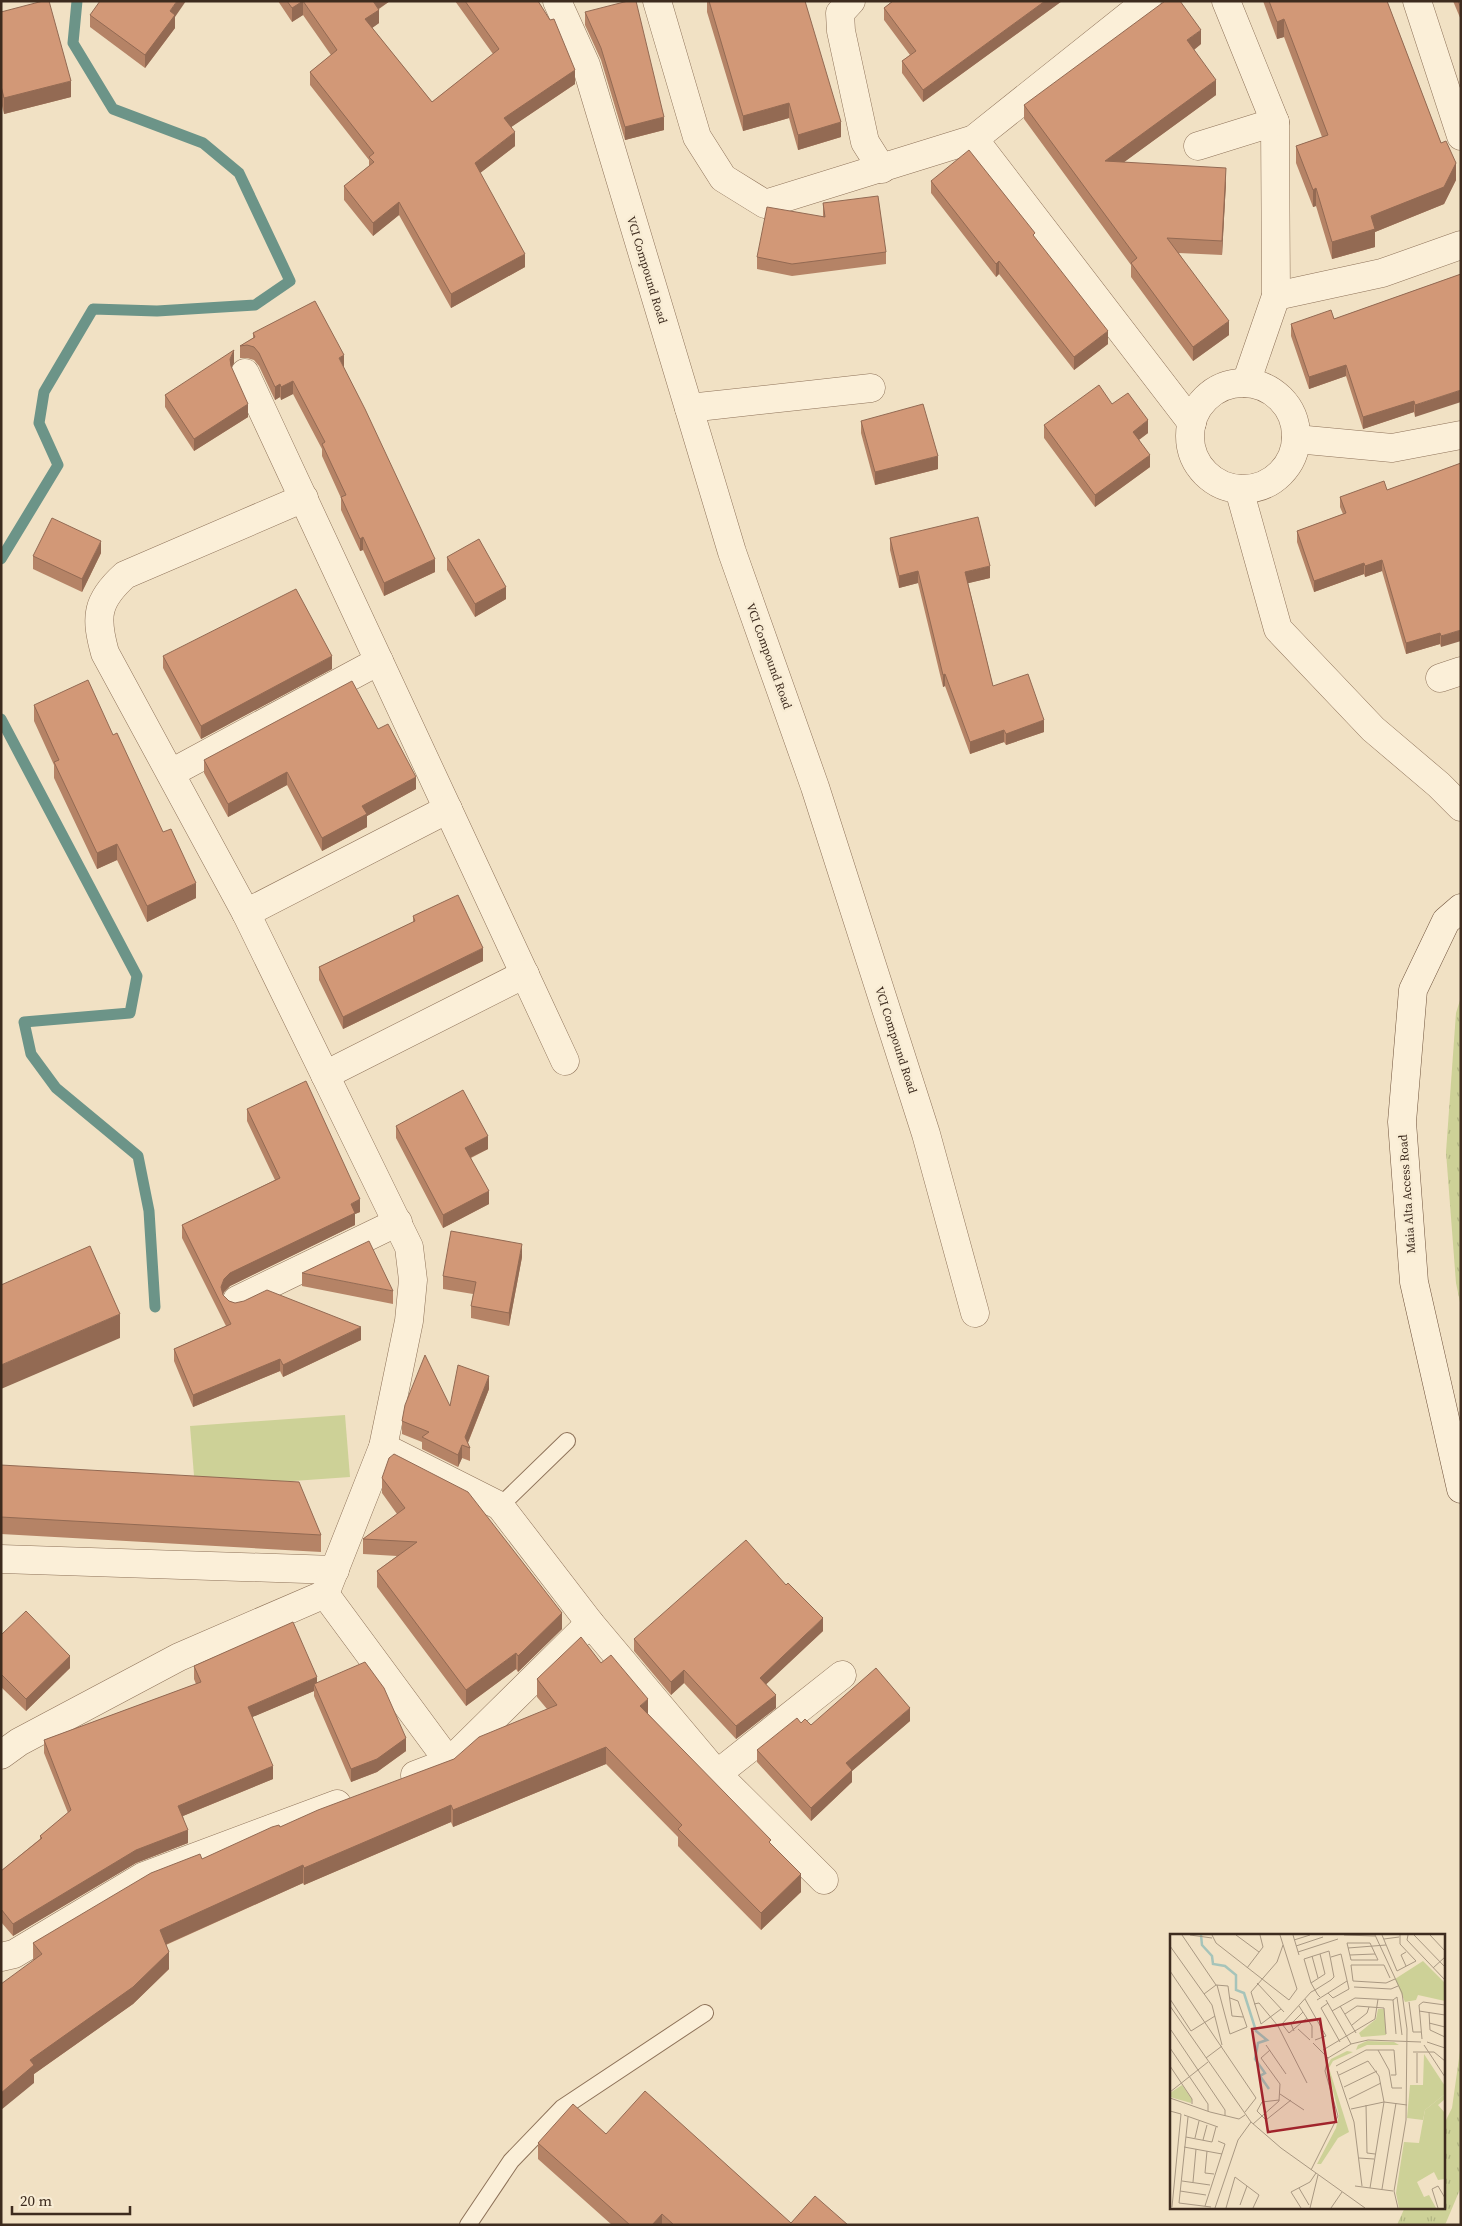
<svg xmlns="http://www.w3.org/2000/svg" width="1462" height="2226" viewBox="0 0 1462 2226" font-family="'Source Serif 4',serif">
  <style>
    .grass { fill: url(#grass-tufts) }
    .garden { fill: #cdd197 }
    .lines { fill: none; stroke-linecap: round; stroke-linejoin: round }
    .stream { stroke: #6c9488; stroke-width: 11 }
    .lane-casing { stroke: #8e7259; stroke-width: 18 }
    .street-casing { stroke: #8e7259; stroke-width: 29 }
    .secondary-casing { stroke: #70533c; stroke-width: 29 }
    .lane { stroke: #fbefd8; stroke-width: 16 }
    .street { stroke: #fbefd8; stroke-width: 28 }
    .secondary { stroke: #fbefd8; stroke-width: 28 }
    .wall { fill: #b58366 }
    .shaded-wall { fill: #936a53 }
    .building { fill: #d29877; stroke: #936a53 }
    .labels { text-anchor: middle; stroke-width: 5; stroke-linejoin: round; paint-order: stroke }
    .street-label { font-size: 12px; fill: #3d2b1e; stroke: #f8ecd4 }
    .inset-river { fill: none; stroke: #a6c4ba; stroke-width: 2.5 }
    .inset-road { fill: none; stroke: #a99882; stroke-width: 1 }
    .view { fill: #a1242c; fill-opacity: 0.15; stroke: #a1242c; stroke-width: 2.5 }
    .inset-edge { fill: none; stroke: #3d2b1e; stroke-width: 2.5 }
  </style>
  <defs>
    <pattern id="grass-tufts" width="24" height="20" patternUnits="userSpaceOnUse" patternTransform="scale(1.25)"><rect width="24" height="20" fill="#cdd197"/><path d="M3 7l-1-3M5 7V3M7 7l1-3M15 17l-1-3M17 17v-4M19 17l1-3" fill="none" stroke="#b1b482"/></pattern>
  </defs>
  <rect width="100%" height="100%" fill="#f1e1c4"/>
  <g class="grass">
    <path d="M1461,997v310l-5,-24 -10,-131 10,-139z"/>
    <path d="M1461,2044v143l-16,38h-48l8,-18h38v-81l9,-18z"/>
  </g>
  <path class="garden" d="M345,1415l5,62 -155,11 -5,-62z"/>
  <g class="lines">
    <g class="stream">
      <path d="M1,559l57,-94 -19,-42 5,-31 49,-83 64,2 98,-6 35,-24 -51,-108 -36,-30 -90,-34 -40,-66 4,-42"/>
      <path d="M1,719l136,257 -7,37 -106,9 7,32 25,34 82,68 11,55 6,96"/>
    </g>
    <g class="lane-casing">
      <g id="lane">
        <path d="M500,1506l67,-65"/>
        <path d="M468,2225l43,-64 51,-53 143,-95"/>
      </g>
    </g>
    <g class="street-casing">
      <g id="street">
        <path d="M557,1l29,64 146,487 83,235 111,347 49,179"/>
        <path d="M657,1l40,136 26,41 42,26 209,-65 173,-138"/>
        <path d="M851,1l-11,12 1,18 24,111 17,27"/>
        <path d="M1226,1l49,121 1,174 -30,87"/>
        <path d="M1417,1l44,135"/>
        <path d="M974,139l218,284"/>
        <path d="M1198,146l77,-24"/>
        <path d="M1276,296l106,-23 79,-28"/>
        <path d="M245,373l320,688"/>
        <circle cx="1243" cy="436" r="53"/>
        <path d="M689,408l182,-20"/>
        <path d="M1296,439l96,9 69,-13"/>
        <path d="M1239,489l39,140 95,100 66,56 22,22"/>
        <path d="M1440,678l21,-7"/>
        <path d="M171,773l208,-112"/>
        <path d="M246,913l202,-104"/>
        <path d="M325,1075l200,-101"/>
        <path d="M237,1300l161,-78"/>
        <path d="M383,1447l117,59 90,117 127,151 107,106"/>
        <path d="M1,1559l334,11"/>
        <path d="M325,1594l124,168"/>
        <path d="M1,1755l18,-13 160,-85 146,-63 58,-147 26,-126 4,-41 -4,-33 -163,-334 -141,-260c-10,-36 -9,-52 20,-78l179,-77"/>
        <path d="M717,1774l125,-99"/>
        <path d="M415,1775l34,-13 141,-139"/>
        <path d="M1,1957l13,-3 130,-78 193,-72"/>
      </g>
    </g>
    <g class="secondary-casing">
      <path id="secondary" d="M1461,908l-15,13 -33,69 -11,132 12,160 47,207"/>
    </g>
    <use href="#lane" class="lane"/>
    <use href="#street" class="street"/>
    <use href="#secondary" class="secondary"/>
  </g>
  <g class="wall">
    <path d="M278,1h112l-11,8v14l-7,5 60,74 61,-48 -38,-53h83l37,83 -64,43 4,19 -35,27 45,94 -74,41 -52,-93 -26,21 -29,-36v-14l25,-20v-6l-59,-75v-13l21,-17 -28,-40 -11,7z"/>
    <path d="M707,1h98l36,136 -43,13 -9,-32 -46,13 -36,-119z"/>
    <path d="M893,1h169l-139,101 -21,-29v-12l8,-6 -26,-35v-12z"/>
    <path d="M1263,1h124l54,142 15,37 -12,24 -69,28v15l-43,12 -16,-53 -3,1 -17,-44v-17l26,-9 -38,-100 -7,2z"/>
    <path d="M1453,1h8v19z"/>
    <path d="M1,12l70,85 -67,17 -3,-12z"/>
    <path d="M585,12l79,118 -39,10 -24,-80 -16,-35z"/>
    <path d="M90,15l85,2v11l-30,40 -55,-41z"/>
    <path d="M1201,44l-7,6 22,45 -92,67 102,20 -4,73 -43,-2 50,82 -36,26 -62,-84v-12l-107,-146v-14z"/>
    <path d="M931,181l104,57 73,106 -34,26 -75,-96 -3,3 -65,-84z"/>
    <path d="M823,203l63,49v12l-94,12 -35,-7v-12l66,-40z"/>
    <path d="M1461,274l-46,143 -1,-5 -51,17 -17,-53 -37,13 -18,-53v-12l43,-5z"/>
    <path d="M253,333l91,35 91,204 -51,24 -21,-46 -3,1 -19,-41v-12l-19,-42v-7l-29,-55 -12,6 -1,-3 -5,3 -16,-34 -5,-6 -7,-2h-7v-12l13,-8z"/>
    <path d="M234,363l-3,5 17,49 -54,34 -29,-44v-12z"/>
    <path d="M1112,404l36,29 -9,7 11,27 -55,40 -51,-69v-13z"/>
    <path d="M861,421l77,48 -63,16 -14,-52z"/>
    <path d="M1461,463l-20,184 -1,-3 -34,10 -24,-83 -17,6 -1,-3 -50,18 -17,-50v-11l46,-17 -3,-7v-10l47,-7z"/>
    <path d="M890,538l100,40 -22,5 25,103 51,46 -38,13 -2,-3 -34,12 -25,-68 -2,1 -25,-104 -19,5 -9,-38z"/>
    <path d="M101,553l-19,39 -49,-23v-13z"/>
    <path d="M447,557l59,42 -31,18 -28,-47z"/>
    <path d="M163,656l169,13 -131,70 -38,-71z"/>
    <path d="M34,705l79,30 83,163 -49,24 -30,-62 -20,9 -43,-91v-13l-20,-44z"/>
    <path d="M378,729l38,60 -49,27v11l-45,24 -35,-66 -59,32 -24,-44v-13z"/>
    <path d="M413,916l70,45 -140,68 -24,-49v-13l94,-45z"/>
    <path d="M247,1109l113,103 -5,2v11l-125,61 -6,6 -1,3 6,6 6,2 126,37 -78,37 -3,-6 -87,36 -19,-46v-12l52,-23 -44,-88v-13l93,-45 -28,-59z"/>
    <path d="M396,1126l92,23 -17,9 18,46 -46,24 -47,-90z"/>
    <path d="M522,1257l-13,69 -38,-8v-12l2,-12 -30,-5v-13z"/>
    <path d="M302,1273l91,18v13l-91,-18z"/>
    <path d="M489,1389l-21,54 2,5v13l-8,-3 -4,9 -36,-18v-7l-20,-8v-13l48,-15z"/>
    <path d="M1,1465l320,70v17l-320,-18z"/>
    <path d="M382,1478l180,151 -44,43 -2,-3 -50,37 -89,-119v-16l20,-15 -34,-2v-15l34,-25 -15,-21z"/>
    <path d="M823,1631l-57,53 10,24 -40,31 -52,-56 -13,12 -37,-44v-12z"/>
    <path d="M1,1635l69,33 -44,43 -25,-24z"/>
    <path d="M601,1663l47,51 123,130 30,48 -40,38 -83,-84v-9l-72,-73 -153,63 -2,-5 -147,63 -1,-2 -137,62 3,24 -36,35 -99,70v9l-1,-140 169,-84 78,-32 174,-68 93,-50 -10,-12v-18z"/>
    <path d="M194,1666l123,17 89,68 -29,21 -26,10 -37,-86v-5l-62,26 21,62 -90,37 5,27 -52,20 -123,73 -12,-14v-51l39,-32v-3l28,-23 -24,-60v-13l152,-56 -2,-5z"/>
    <path d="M910,1721l-58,50v11l-41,39 -54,-59v-12l44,-27 10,2z"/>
    <path d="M606,2134l185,89 57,2h-236l-74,-66v-16z"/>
  </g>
  <g class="shaded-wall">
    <path d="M177,1h9l-11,16v11l-30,40v-13l25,-44z"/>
    <path d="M303,1v14l-11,7v-14z"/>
    <path d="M372,1h18l-18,12z"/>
    <path d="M1045,1h17l-139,101v-12z"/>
    <path d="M379,10v13l-14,10v-14z"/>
    <path d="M1284,19v18l-7,2v-17z"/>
    <path d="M1201,30v14l-14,11v-15z"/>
    <path d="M575,70v14l-71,48v-14z"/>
    <path d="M1216,80v15l-111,81v-15z"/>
    <path d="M71,81v16l-67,17v-16z"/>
    <path d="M789,103v15l-46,13v-15z"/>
    <path d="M664,117v13l-39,10v-13z"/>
    <path d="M841,122v15l-43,13v-15z"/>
    <path d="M515,132v14l-40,31v-14z"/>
    <path d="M1456,163v17l-12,24 -69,28v15l-43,12v-17z"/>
    <path d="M1226,168v14l-4,73v-14z"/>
    <path d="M1316,188v18l-3,1v-17z"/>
    <path d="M399,202v13l-26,21v-13z"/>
    <path d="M525,254v13l-74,41v-14z"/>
    <path d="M999,261v13l-3,3v-13z"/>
    <path d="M1229,321v14l-36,26v-14z"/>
    <path d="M1108,331v13l-34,26v-13z"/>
    <path d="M234,350v13l-4,8v-12z"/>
    <path d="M344,355v13l-5,-10z"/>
    <path d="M1346,365v11l-37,13v-12z"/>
    <path d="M293,381v13l-12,6v-13z"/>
    <path d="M280,384v13l-5,3v-13z"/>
    <path d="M1461,390v12l-46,15v-12z"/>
    <path d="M1414,401v11l-51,17v-12z"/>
    <path d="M248,404v13l-54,34v-12z"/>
    <path d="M1148,420v13l-15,11v-12z"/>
    <path d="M1150,455v12l-55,40v-12z"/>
    <path d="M938,456v13l-63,16v-13z"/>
    <path d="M363,537v13l-3,1v-12z"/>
    <path d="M101,541v12l-19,39v-13z"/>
    <path d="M435,559v13l-51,24v-13z"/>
    <path d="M1382,560v11l-17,6v-11z"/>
    <path d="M1364,563v11l-50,18v-11z"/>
    <path d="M990,566v12l-25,6v-12z"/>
    <path d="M918,571v12l-19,5v-12z"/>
    <path d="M506,587v12l-31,18v-13z"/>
    <path d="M1461,630v11l-20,6v-11z"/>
    <path d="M1440,633v11l-34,10v-11z"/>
    <path d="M332,656v13l-131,70v-13z"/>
    <path d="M945,674v12l-2,1v-12z"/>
    <path d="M1044,720v12l-38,13v-11z"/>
    <path d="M1004,730v12l-34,12v-12z"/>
    <path d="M287,772v13l-59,32v-13z"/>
    <path d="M416,777v12l-49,27v11l-45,24v-13l40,-32z"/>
    <path d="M117,844v16l-20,9v-16z"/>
    <path d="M196,883v15l-49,24v-16z"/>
    <path d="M483,948v13l-140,68v-12z"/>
    <path d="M488,1136v13l-23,11v-12z"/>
    <path d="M489,1191v13l-46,24v-13z"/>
    <path d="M360,1199v13l-5,2v11l-125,61 -6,6 -3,7v-12l3,-8 6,-6 121,-69z"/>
    <path d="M522,1244v13l-13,69v-13z"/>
    <path d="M120,1314v24l-119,51v-24z"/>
    <path d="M361,1327v13l-78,37v-12z"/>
    <path d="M280,1359v12l-87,36v-12z"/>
    <path d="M489,1376v13l-23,58 -1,-10z"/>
    <path d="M462,1445v13l-4,9v-12z"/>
    <path d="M562,1613v16l-44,43v-16z"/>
    <path d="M823,1618v13l-63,59v-12z"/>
    <path d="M516,1653v16l-50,37v-16z"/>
    <path d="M70,1656v12l-44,43v-12z"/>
    <path d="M684,1670v13l-13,12v-13z"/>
    <path d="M317,1677v13l-3,-6v7l-66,28v-12z"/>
    <path d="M776,1695v13l-40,31v-13z"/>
    <path d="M648,1699v17l-8,-10z"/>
    <path d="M910,1708v13l-58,50v11l-41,39v-13l35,-45z"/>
    <path d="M406,1738v13l-29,21 -26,10v-13z"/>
    <path d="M606,1747v17l-153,63v-17z"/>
    <path d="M273,1766v13l-95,39v-12z"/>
    <path d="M451,1805v17l-147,63v-17z"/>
    <path d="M188,1830v13l-52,20 -123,73v-12l123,-74z"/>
    <path d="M303,1865v18l-143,64v-17z"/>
    <path d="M801,1874v18l-40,38v-17z"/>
    <path d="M169,1952v17l-36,35 -99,70v9l-33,27v-17l29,-33z"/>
    <path d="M662,2214v11h-10z"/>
  </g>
  <g class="building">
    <path d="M43,1h6l22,80 -67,17 -3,-12v-74z"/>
    <path d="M100,1h77l-7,10 5,4 -30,40 -55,-40z"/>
    <path d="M287,1h16l-11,7z"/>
    <path d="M303,1h70l6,9 -14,9 67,83 67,-53 -34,-48h73l12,19 4,-1 21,51 -71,48 11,14 -40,31 50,91 -74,40 -52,-92 -26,21 -29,-37 30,-24 -5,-5 5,-4 -64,-81 27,-22z"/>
    <path d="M628,1h8l28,116 -39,10 -24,-79 -16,-36z"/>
    <path d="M709,1h96l36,121 -43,13 -9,-32 -46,13z"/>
    <path d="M893,1h152l-122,89 -21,-29 14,-10 -32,-43z"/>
    <path d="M1165,1h15l21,29 -14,10 29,40 -111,81 121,7 -4,73 -55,-3 62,83 -36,26 -62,-84 6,-5 -113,-153z"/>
    <path d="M1269,1h118l54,142 5,-2 10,22 -12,24 -73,29 4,13 -43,13 -16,-54 -3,2 -17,-44 32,-11 -44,-116 -7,3z"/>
    <path d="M1458,1h3v7z"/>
    <path d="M969,150l66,83 -2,2 75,96 -34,26 -75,-96 -3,3 -65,-83z"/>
    <path d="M878,196l8,56 -94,12 -35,-7 10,-50 58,10 -2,-14z"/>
    <path d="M1461,274v116l-46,15 -1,-4 -51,16 -17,-52 -37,12 -18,-53 40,-14 3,9z"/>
    <path d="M315,301l29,54 -5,3 26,51 70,150 -51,24 -21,-46 -3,2 -19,-42 5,-2 -24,-51 3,-2 -32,-61 -12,6 -1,-3 -5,3 -16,-34 -5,-6 -7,-2 -7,1 15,-9 -2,-4z"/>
    <path d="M234,350l-4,9 1,7 17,38 -54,35 -29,-44z"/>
    <path d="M1099,385l13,19 16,-11 20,27 -15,12 17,23 -55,40 -51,-70z"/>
    <path d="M923,404l15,52 -63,16 -14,-51z"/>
    <path d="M1461,463v167l-20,6 -1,-3 -34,10 -24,-83 -17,6 -1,-3 -50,18 -17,-50 49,-18 -6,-16 44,-16 3,9z"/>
    <path d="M978,517l12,49 -25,6 28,114 35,-12 16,46 -38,14 -2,-4 -34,12 -25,-68 -2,1 -25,-104 -19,5 -9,-38z"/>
    <path d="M52,518l49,23 -19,38 -49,-23z"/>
    <path d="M479,539l27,48 -31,17 -28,-47z"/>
    <path d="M296,589l36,67 -131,70 -38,-70z"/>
    <path d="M88,680l25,55 4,-2 46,99 8,-3 25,54 -49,23 -30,-62 -20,9 -43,-91 5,-2 -25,-55z"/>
    <path d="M352,681l26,48 10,-5 28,53 -54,29 5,8 -45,24 -35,-66 -59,32 -24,-44z"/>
    <path d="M458,895l25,53 -140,69 -24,-50 96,-46 -2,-5z"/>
    <path d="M306,1081l54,118 -9,5 4,9 -125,60 -6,6 -3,8 2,8 6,6 6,2 9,-2 23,-11 94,37 -78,38 -3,-6 -87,36 -19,-46 57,-25 -49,-99 98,-47 -33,-69z"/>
    <path d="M463,1090l25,46 -23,12 24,43 -46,24 -47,-89z"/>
    <path d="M451,1231l71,13 -13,69 -38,-7 5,-24 -33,-6z"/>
    <path d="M369,1241l24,50 -91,-18z"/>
    <path d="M90,1246l30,68 -119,51v-80z"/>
    <path d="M425,1355l25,51 8,-41 31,11 -24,61 5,11 -8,-3 -4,10 -36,-18 7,-5 -27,-11 3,-16z"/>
    <path d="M394,1454l74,38 94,121 -44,43 -2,-3 -50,37 -89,-119 40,-29 -54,-3 42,-31 -23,-30 7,-20z"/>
    <path d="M1,1465l298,17 22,53 -320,-18z"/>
    <path d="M746,1540l40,45 2,-2 35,35 -63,60 16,17 -40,31 -52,-56 -13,12 -37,-43z"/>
    <path d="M26,1611l44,45 -44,43 -25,-25v-39z"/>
    <path d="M293,1622l24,55 -69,30 25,59 -95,40 10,24 -52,20 -123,74 -12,-15v-38l41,-33 -2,-2 31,-26 -27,-70 157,-58 -7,-16z"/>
    <path d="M581,1637l20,26 10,-8 37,44 -8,7 131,134 -2,2 32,32 -40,39 -83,-84 4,-4 -76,-78 -153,63 -2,-5 -147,63 -1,-3 -143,65 9,22 -36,35 -103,73 4,5 -33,28v-109l41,-30 -9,-11 118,-70 49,-19 2,5 70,-32 7,-2 1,2 38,-17 136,-51 25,-22 78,-32 -20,-26z"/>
    <path d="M365,1662l19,26 22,50 -29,21 -26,10 -37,-85z"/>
    <path d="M876,1668l34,40 -64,55 6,7 -41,38 -54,-58 40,-32 4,5 4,-4 6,6z"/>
    <path d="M645,2091l146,132 24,-27 33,29h-174l-12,-11 -10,11h-22l-92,-82 35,-39 33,30z"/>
  </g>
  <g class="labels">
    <g class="street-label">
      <text transform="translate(647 270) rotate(73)" y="4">VCI Compound Road</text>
      <text transform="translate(769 656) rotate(70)" y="4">VCI Compound Road</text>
      <text transform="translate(896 1040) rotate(72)" y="4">VCI Compound Road</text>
      <text transform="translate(1407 1194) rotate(-94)" y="4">Maia Alta Access Road</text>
    </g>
  </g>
  <g transform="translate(1170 1934)">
    <rect width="275" height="275" fill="#f1e1c4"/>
    <path d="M253,27l22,22v18l-27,-6 -2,5 -11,2 -10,-23zM197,107l27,1 5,3h-32l-11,5 2,-5zM177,117l6,1 -20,9 -4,7 20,64 -11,6 -17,26h-4l19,-36 3,-13 -12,-49 4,-7zM275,160v5l-7,6 7,8v66l-7,1 -4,-8 -17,10 7,15 5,-2 7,13h-37l-3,-15 8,-51 15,1 6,-33z" fill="#cdd197"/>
    <path d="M254,120l21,32v8l-20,16 -2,10 -16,-2 3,-33h13z" fill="#cdd197"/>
    <path d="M208,75h6l2,26 -25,2 -2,-4 17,-14zM12,151l10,14 -1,4 -21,-6v-4z" fill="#cdd197"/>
    <path class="inset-river" d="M31,1l1,10 10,11 1,8 12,2 11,9v15l8,3 12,38 11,9 -9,3 -3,16 10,14 -5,3 9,13"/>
    <path class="inset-road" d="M12,1l34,50M20,1l22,3M42,1l4,8 73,57 8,-11 -17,-54M66,1l23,17M123,1l6,20M174,1l31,1M205,1l27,58 5,36 -1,91 -12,71 4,17M212,1l15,36 19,-10 -16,-17v-9M238,1l-1,5 38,40M244,1l31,32M260,1l15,16M214,5l15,-2M124,6l16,-5M177,9h23l8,17h-27zM0,12l42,59 10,40M126,12l27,-9M178,14l38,-3M128,18l40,-13M180,21l25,-1M142,22l6,22M236,32l-5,-11 5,-3M77,34l16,-21 -3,-12M263,34l12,-11M0,37l86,127 -11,14M220,44l-6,-13h-33l2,16 33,2 9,-4M87,49l27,29M141,49l14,-9 -5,-20M47,51l13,49M184,53l37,2 7,-3M158,59l5,5 16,-9 -8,-35 -10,3M34,60l12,-9 12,1 4,30 11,1M0,65l21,32M135,65l21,37 -11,4M147,66l30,-19M156,66l25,44M223,66l3,34M239,68l4,30h8M158,69l-7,5 19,34M84,70l5,-1 19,23 29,57M0,72l81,116 30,26 84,60M129,72l13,20v12M170,72l16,27M111,75l-20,15 -10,-32 26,-30 6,-17M162,77l23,-13 38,2 4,-3 5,38M249,77l26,4M259,78l1,18 15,7M175,80l12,-8 27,2 2,26M137,84l-18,15 -7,-9 29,-32 4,-2 16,-10 3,-3 -5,-26 -25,8 7,24 4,7 3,5 2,2M259,89l16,4M182,91l15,-12 2,-6M128,95l12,11M1,96l54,80v6M21,97l24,-15M124,97l-3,-7 12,-12M60,100l17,-7 -9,-26 -8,-3M252,105l-3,-34 4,-3 22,3M257,108l18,6M143,109l15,15M96,111l20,29M254,111l21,32M0,114l38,56v7M153,116l52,-31 3,-20M208,116l11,20 3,18h10M243,118h21l11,9M36,124l16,-12M0,132l22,33v5M166,132l30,-16h28l2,25h-5M167,137l17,51 8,64M169,141l29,-14 11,15 5,26 -14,86M247,149v-30M174,153l33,-16M0,158l38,-30M110,160l24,16M0,164l40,14 29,7 6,-4M179,165l32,-16M109,166l-17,2 -5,9 9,9 25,-20M196,171l1,48 8,1M181,175l33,-7 23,3M0,177l11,3 -9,93M14,181l34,12M18,183l-9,86 32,4M83,190l26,-23 1,-17 -19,-26 9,-8M16,203l26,5 4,-15M25,204l4,-17M33,206l4,-15M14,213l38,7M37,217l-2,22 9,1M189,224l15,1M141,236l27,-54 -13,-45 3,-13 23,-14 17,-4 53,2M12,247l28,4M23,248l3,-33M185,252l38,5M129,254l10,17M212,255l14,-86M10,257l26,4M70,271l7,-19M35,272l20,-62 -7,-3M45,274l23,-68 13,-18M56,274l9,-31 24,18 -6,13M131,274l-10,-16 19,-10 6,-9M140,274l8,-33M161,274l11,-16M268,274l-6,-19 6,-3 7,12"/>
    <path class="view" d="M150,85l16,103 -68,10 -16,-103z"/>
    <rect width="275" height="275" class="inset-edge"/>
  </g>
  <rect width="1462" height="2226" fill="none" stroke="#3d2b1e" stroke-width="5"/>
  <path d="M12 2206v8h118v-8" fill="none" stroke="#3d2b1e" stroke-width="2.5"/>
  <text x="20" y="2206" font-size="15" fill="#3d2b1e" stroke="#f8ecd4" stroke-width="4" paint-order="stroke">20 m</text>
</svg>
